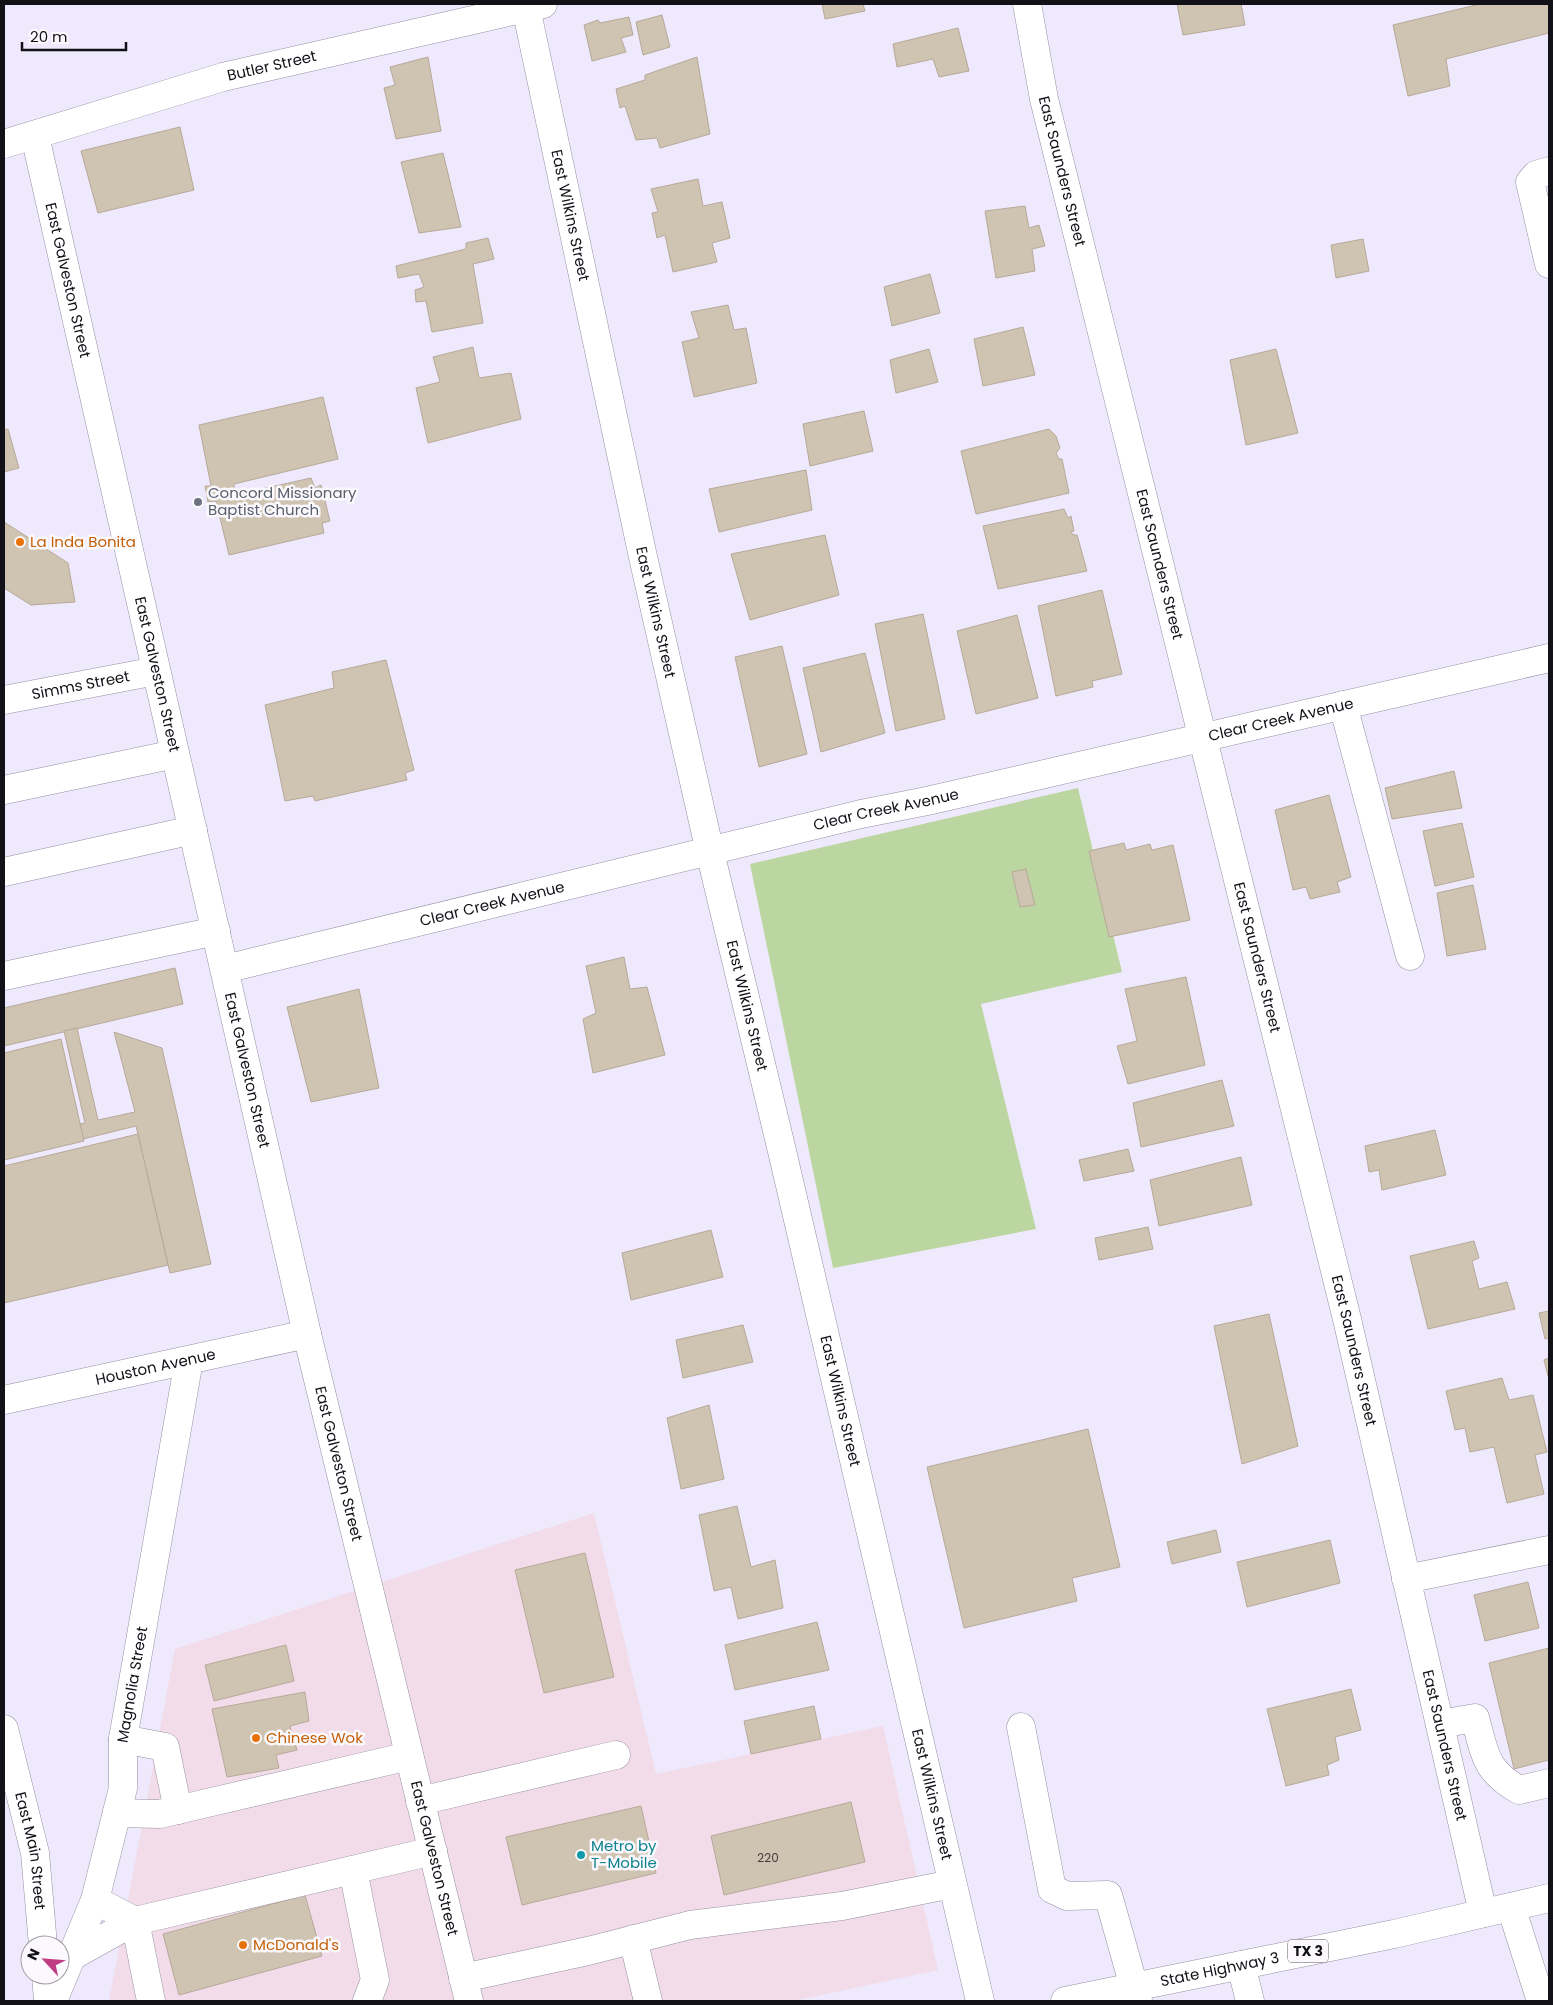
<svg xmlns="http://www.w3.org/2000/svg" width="1553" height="2005" viewBox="0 0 1553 2005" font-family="Poppins,sans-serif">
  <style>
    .commercial { fill: #f2dce9 }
    .green { fill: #bcd6a1 }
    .building { fill: #cfc3b2; stroke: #b6a999 }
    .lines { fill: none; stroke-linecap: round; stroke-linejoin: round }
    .minor-casing { stroke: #9590a2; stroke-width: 29 }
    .major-casing { stroke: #9590a2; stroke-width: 29 }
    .minor { stroke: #fff; stroke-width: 28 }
    .major { stroke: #fff; stroke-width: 28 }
    .worship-dot { fill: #6b7280; stroke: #fbf9fd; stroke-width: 2 }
    .food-dot { fill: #e8710a; stroke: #fbf9fd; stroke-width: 2 }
    .culture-dot { fill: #0f9aa8; stroke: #fbf9fd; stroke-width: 2 }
    .labels { text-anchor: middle; stroke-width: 5; stroke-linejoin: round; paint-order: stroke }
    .number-label { font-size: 12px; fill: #423e3e }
    .shield { fill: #fbf9fd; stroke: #59575d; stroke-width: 1 }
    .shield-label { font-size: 14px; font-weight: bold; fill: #131118 }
    .street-label { font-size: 15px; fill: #131118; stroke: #fbf9fd }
    .worship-label { font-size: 15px; fill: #5b616d; stroke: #fbf9fd; text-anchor: start }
    .food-label { font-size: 15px; fill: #c56008; stroke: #fbf9fd; text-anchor: start }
    .culture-label { font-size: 15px; fill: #0d838f; stroke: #fbf9fd; text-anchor: start }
  </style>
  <rect width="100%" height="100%" fill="#efe9fd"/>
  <path class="commercial" d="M594,1513l62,261 227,-48 55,244 -144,31h-685l66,-352z"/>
  <path class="green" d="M1078,788l44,184 -141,32 55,225 -203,39 -83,-404z"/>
  <g class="building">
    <path d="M822,4h41l2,7 -40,8z"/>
    <path d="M1177,4h64l4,21 -62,10z"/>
    <path d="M1480,4h69v29l-103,26 4,27 -42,10 -15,-71z"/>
    <path d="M662,15l8,32 -27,8 -7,-33z"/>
    <path d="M629,17l4,18 -12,3 5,14 -34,9 -8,-36 14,-5 2,3z"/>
    <path d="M958,28l11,43 -30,6 -6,-18 -36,8 -4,-23z"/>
    <path d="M428,57l13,74 -45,8 -12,-51 11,-3 -5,-18z"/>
    <path d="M697,57l13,77 -50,14 -3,-10 -21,2 -11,-34 -5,2 -4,-19 29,-9v-5z"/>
    <path d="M180,127l14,63 -96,23 -17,-62z"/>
    <path d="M443,153l18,74 -42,6 -18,-71z"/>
    <path d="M698,179l5,27 19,-4 8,36 -18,5 5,19 -44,10 -8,-37 -8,3 -5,-25 6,-1 -7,-23z"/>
    <path d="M1025,206l4,22 10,-3 6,21 -13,3 3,22 -39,7 -11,-67z"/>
    <path d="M488,238l6,21 -21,5 10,59 -51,9 -6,-31 -10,1 -1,-12 9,-3 -5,-13 -21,4 -2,-12 70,-17v-6z"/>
    <path d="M1363,239l6,32 -33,7 -5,-33z"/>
    <path d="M930,274l10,39 -48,13 -8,-39z"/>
    <path d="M728,305l6,25 12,-2 11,55 -63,14 -12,-55 17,-4 -8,-26z"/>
    <path d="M1023,327l12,48 -52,11 -9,-47z"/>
    <path d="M473,347l6,31 32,-5 10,46 -93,24 -12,-55 24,-6 -7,-25z"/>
    <path d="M929,349l9,33 -42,11 -6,-33z"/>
    <path d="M1276,349l22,84 -52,12 -16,-85z"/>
    <path d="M323,397l15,62 -104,25 1,11 76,-17 4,10 6,-3 9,36 -8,2 2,10 -95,22 -13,-54 -8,1 -3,-16h6l-12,-61z"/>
    <path d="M864,411l9,40 -63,15 -7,-42z"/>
    <path d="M8,429l11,39 -15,4v-42z"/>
    <path d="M1049,429l7,7 4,12 -4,5 3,6h3l7,34 -93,21 -15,-63z"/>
    <path d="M806,470l6,40 -93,22 -10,-43z"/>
    <path d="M1064,509l4,9 3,-2 3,15 -3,1 2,3h4l10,36 -89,18 -15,-63z"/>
    <path d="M4,522l64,41 7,39 -44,3 -27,-17z"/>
    <path d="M825,535l14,60 -89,25 -19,-66z"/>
    <path d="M1102,590l20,84 -30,7 1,6 -37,9 -18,-90z"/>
    <path d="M923,614l22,105 -49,12 -21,-107z"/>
    <path d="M1017,615l21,83 -62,16 -19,-83z"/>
    <path d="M782,646l25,108 -48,13 -24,-110z"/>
    <path d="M865,653l20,80 -64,19 -18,-84z"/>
    <path d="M386,660l28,110 -9,3 2,7 -92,21 -2,-5 -28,5 -20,-96 69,-17 -2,-16z"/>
    <path d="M1454,771l8,37 -70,11 -7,-31z"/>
    <path d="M1329,795l22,82 -14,5 3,10 -30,7 -4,-12 -13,3 -18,-80z"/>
    <path d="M1462,823l12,54 -39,9 -12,-55z"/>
    <path d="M1124,843l2,7 24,-6 2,6 21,-5 17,75 -81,17 -20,-86z"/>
    <path d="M1026,869l9,36 -15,2 -8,-35z"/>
    <path d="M1473,885l13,64 -39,7 -10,-63z"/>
    <path d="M624,957l6,32 17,-2 18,68 -72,18 -10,-54 13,-6 -10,-47z"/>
    <path d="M175,968l8,36 -179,42v-38z"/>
    <path d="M1186,977l19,88 -77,19 -11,-38 20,-5 -12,-52z"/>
    <path d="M359,989l20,99 -68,14 -24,-95z"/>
    <path d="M77,1028l21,92 37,-8 -21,-80 48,16 49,216 -41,9 -34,-147 -53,13 -3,-15 5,-1 -21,-92z"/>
    <path d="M61,1039l23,102 -80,19v-107z"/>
    <path d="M1222,1080l12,46 -93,21 -8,-44z"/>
    <path d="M1435,1130l11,45 -64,15 -3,-20 -10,2 -4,-26z"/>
    <path d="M138,1134l30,131 -164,38v-137z"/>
    <path d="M1128,1149l6,22 -50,10 -5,-21z"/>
    <path d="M1241,1157l11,48 -93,21 -9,-46z"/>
    <path d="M1148,1227l5,22 -54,11 -4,-22z"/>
    <path d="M711,1230l12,47 -92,23 -9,-47z"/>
    <path d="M1474,1241l5,17 -7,3 7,28 28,-7 8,27 -87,20 -18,-73z"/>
    <path d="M1549,1311v27l-4,1 -6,-26z"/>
    <path d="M1269,1314l29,132 -56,18 -28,-138z"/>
    <path d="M743,1325l10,37 -70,16 -7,-38z"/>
    <path d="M1549,1358v18h-1l-4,-16z"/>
    <path d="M1502,1378l7,22 24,-5 14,57 -12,3 9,39 -37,9 -13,-56 -24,5 -5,-24 -10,2 -9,-39z"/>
    <path d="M709,1405l15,74 -43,10 -14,-71z"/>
    <path d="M1088,1429l32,138 -48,11 5,23 -113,27 -37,-161z"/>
    <path d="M737,1506l14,61 24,-7 8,48 -45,11 -7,-32 -17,4 -15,-76z"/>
    <path d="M1216,1530l5,22 -49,12 -5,-22z"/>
    <path d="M1330,1540l10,43 -93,24 -10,-45z"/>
    <path d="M585,1553l29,124 -70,16 -29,-123z"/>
    <path d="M1528,1582l11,46 -54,13 -11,-46z"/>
    <path d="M817,1622l12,48 -94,20 -10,-45z"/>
    <path d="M286,1645l8,36 -80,20 -9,-36z"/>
    <path d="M1549,1648v112l-35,9 -25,-106z"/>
    <path d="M1351,1689l10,41 -26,7 4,23 -12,5 2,10 -43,11 -19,-77z"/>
    <path d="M305,1692l4,29 -19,5 7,24 -21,5 3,13 -52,9 -15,-68z"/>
    <path d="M814,1706l7,33 -70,15 -7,-33z"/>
    <path d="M851,1802l14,60 -141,33 -13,-59z"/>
    <path d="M641,1806l15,67 -134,32 -16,-68z"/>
    <path d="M305,1895l17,61 -143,39 -16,-61z"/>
  </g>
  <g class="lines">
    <g class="minor-casing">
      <g id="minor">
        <path id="s1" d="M1027,4l17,95 303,1220 136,594"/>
        <path id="s2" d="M526,8l117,549 67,295 72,299 198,850"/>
        <path id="s3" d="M35,136l272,1198 162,667"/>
        <path id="s4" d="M4,144l219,-67 320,-73"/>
        <path d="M1549,171l-13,4 -6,7 19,82"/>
        <path id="s5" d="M4,700l152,-29"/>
        <path d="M1343,705l67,251"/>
        <path d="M4,790l171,-36"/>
        <path d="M4,872l189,-42"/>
        <path id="s6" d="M225,969l636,-155 66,-13 622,-143"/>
        <path d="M4,976l212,-45"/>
        <path id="s7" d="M4,1400l303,-66"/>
        <path d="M1406,1579l143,-29"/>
        <path d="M1440,1724l35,-6c10,35 9,52 44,72l30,-7"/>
        <path d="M1021,1727l31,162 15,7 41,-1 30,106"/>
        <path d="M123,1739l42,8 13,63"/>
        <path d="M420,1801l196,-46"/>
        <path d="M117,1813l43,1 249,-58"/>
        <path d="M353,1870l22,110 -8,21"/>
        <path d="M95,1900l40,21 298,-70"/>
        <path d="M1511,1907l30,94"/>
        <path d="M633,1939l15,62"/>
        <path d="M72,1956l63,-35 16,80"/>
        <path d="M1241,1965l9,36"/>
        <path d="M463,1978l125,-27 102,-26 152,-19 110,-22"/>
        <path id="s8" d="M53,2001l42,-101 28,-112v-49l66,-379"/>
      </g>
    </g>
    <g class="major-casing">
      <g id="major">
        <path id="s9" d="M4,1729l31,124 8,92"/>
        <path d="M46,1975l2,26"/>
        <path id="s10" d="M1065,2001l329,-67 155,-36"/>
      </g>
    </g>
    <use href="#minor" class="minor"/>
    <use href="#major" class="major"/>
  </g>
  <circle class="worship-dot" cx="198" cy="502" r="5"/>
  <g class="food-dot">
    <circle cx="20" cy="542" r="5"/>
    <circle cx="256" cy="1738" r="5"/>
    <circle cx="243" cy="1945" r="5"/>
  </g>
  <circle class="culture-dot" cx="581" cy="1855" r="5"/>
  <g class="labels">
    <g class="number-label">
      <text x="768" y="1862">220</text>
    </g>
    <rect class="shield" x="1288" y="1939.5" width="40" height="23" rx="4"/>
    <g class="shield-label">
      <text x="1308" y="1956">TX 3</text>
    </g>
    <g class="street-label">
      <text dy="5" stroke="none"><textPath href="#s4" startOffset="279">Butler Street</textPath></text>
      <text dy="5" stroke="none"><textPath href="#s1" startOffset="171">East Saunders Street</textPath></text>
      <text dy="5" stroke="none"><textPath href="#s2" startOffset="212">East Wilkins Street</textPath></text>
      <text dy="5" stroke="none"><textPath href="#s3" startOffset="148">East Galveston Street</textPath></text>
      <text dy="5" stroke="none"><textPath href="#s1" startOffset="576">East Saunders Street</textPath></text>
      <text dy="5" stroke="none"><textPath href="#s2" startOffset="618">East Wilkins Street</textPath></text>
      <text dy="5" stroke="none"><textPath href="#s3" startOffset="552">East Galveston Street</textPath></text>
      <text dy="5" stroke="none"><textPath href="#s5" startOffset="78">Simms Street</textPath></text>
      <text dy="5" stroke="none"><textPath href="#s6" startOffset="1085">Clear Creek Avenue</textPath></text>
      <text dy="5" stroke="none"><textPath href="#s6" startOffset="680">Clear Creek Avenue</textPath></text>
      <text dy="5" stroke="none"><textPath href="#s6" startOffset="275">Clear Creek Avenue</textPath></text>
      <text dy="5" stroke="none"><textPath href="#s1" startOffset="981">East Saunders Street</textPath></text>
      <text dy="5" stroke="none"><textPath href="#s2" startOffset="1022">East Wilkins Street</textPath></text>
      <text dy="5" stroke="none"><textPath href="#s3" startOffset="958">East Galveston Street</textPath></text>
      <text dy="5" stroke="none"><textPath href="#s1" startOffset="1386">East Saunders Street</textPath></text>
      <text dy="5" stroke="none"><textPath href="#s7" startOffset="155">Houston Avenue</textPath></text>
      <text dy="5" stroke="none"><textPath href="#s2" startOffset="1428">East Wilkins Street</textPath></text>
      <text dy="5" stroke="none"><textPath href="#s3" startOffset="1362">East Galveston Street</textPath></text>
      <text dy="5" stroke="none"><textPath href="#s8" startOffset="329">Magnolia Street</textPath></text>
      <text dy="5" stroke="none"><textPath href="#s1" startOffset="1791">East Saunders Street</textPath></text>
      <text dy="5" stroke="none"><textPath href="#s2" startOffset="1832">East Wilkins Street</textPath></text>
      <text dy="5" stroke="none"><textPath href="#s9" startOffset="125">East Main Street</textPath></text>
      <text dy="5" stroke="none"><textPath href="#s3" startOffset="1768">East Galveston Street</textPath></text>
      <text dy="5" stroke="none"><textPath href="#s10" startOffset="158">State Highway 3</textPath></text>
    </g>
    <g class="worship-label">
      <text x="208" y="498">Concord Missionary<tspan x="208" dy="17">Baptist Church</tspan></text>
    </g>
    <g class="food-label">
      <text x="30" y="547">La Inda Bonita</text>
      <text x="266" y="1743">Chinese Wok</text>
      <text x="253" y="1950">McDonald's</text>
    </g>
    <g class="culture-label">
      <text x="591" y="1851">Metro by<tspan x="591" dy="17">T-Mobile</tspan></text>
    </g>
  </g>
  <rect width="1553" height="2005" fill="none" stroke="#131118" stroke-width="10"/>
  <g transform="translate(45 1960) rotate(296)"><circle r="24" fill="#fbf9fd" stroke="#9e9ca1"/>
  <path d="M0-4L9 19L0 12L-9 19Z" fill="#c03d84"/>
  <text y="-8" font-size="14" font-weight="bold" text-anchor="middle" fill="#131118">N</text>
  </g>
  <path d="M22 42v8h104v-8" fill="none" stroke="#131118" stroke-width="2.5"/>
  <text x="30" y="42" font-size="15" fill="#131118" stroke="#fbf9fd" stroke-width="4" paint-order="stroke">20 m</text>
</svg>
